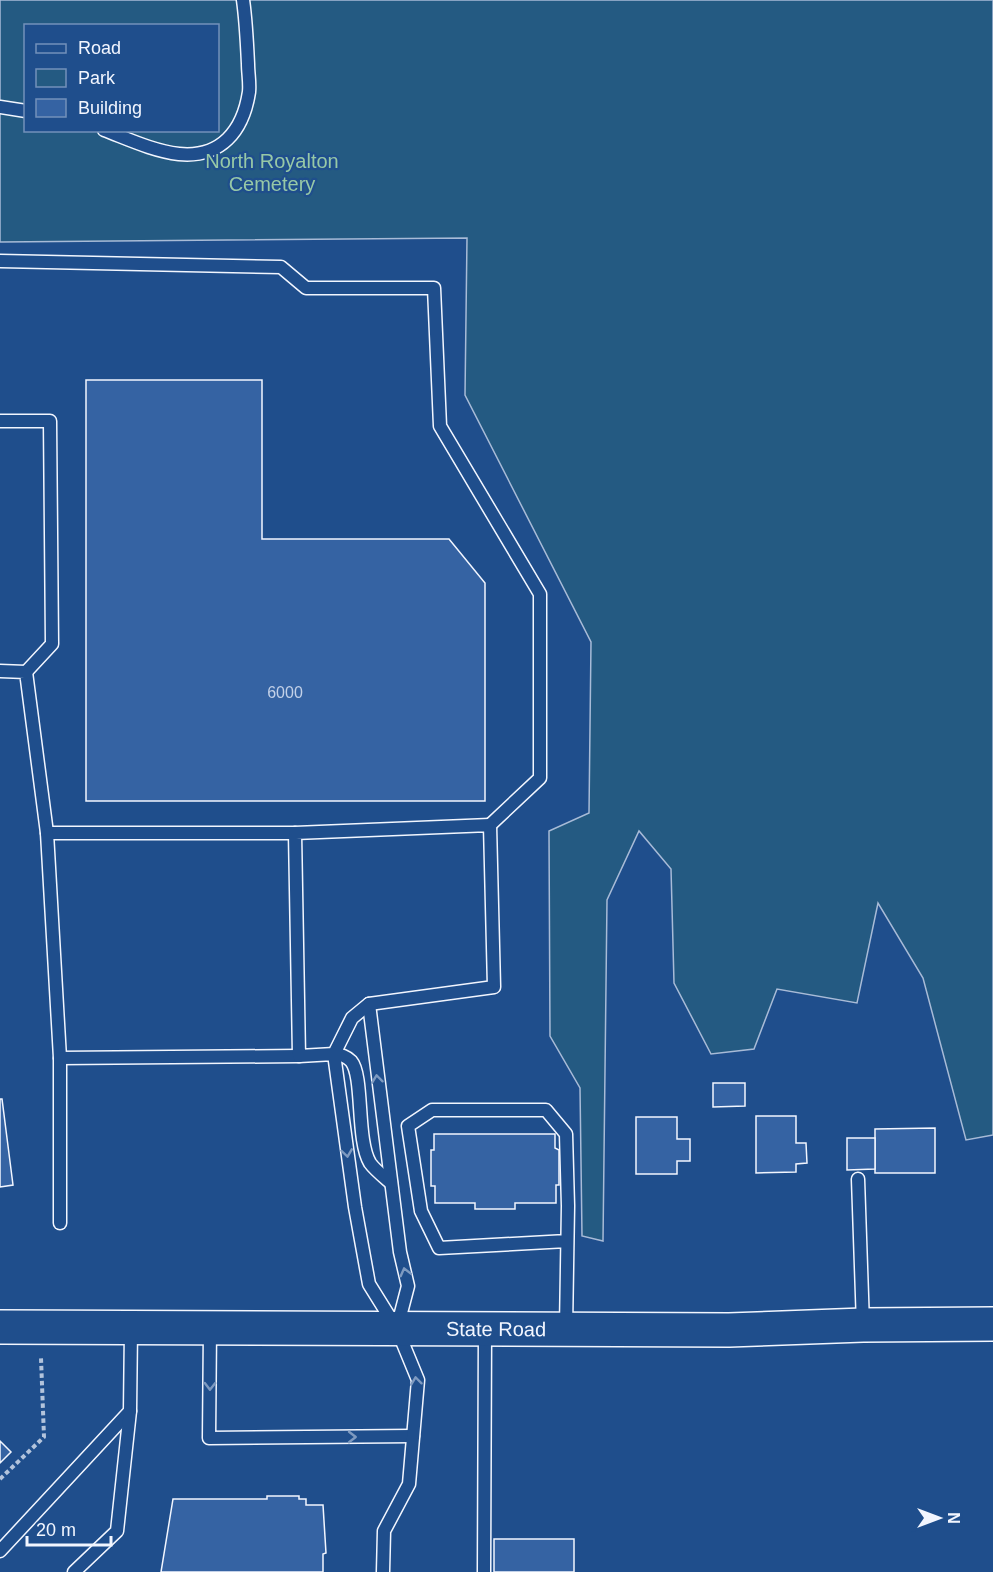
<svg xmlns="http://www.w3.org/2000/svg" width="993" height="1572" viewBox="0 0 993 1572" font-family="Helvetica,sans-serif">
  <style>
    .green { fill: #245a82; stroke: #a8bbd7; stroke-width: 1.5; fill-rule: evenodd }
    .building { fill: #3563a3; stroke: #f2f6ff; stroke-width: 1.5 }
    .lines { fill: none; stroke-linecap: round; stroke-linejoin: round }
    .lane-casing { stroke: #f2f6ff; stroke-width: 15 }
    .secondary-casing { stroke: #f2f6ff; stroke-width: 36 }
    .path { stroke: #b3c4dc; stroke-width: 4; stroke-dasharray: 4.5 3; stroke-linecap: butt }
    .lane { stroke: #1f4e8c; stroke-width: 12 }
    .secondary { stroke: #1f4e8c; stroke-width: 33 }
    .oneway { stroke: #7e9ac0 }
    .labels { text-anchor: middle; stroke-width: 4.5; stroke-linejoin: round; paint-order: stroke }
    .number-label { font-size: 16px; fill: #c3d1e8 }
    .park-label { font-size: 20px; fill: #97c8a6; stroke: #1f4e8c }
    .street-label { font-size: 20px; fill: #f2f6ff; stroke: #1f4e8c }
  </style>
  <rect width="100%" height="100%" fill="#1f4e8c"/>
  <path class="green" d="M0,0h993v1135l-27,5 -43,-162 -45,-75 -21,100 -80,-14 -23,60 -43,5 -37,-71 -3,-114 -32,-38 -32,69 -4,341 -21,-5 -2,-148 -30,-52 -1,-205 40,-18 2,-171 -126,-247 2,-157 -467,4zM26,26h192v104h-192z"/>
  <g class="building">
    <path d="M86,380h176v159h187l36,44v218h-399z"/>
    <path d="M713,1083h32v23l-32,1z"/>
    <path d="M0,1099h2l11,86 -13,2z"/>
    <path d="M756,1116h40v27h10l1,20 -11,1v8l-40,1z"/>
    <path d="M636,1117h41v22h13v22h-13v13h-41z"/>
    <path d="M935,1128v45h-60v-44z"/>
    <path d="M434,1134h121v14l4,2v35h-3v18h-41v6h-40v-6h-40v-17h-4v-36h3z"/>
    <path d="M847,1138h28v31l-28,1z"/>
    <path d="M0,1441l11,11 -11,11z"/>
    <path d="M267,1496h32v3h7v6h17l3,48 -3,1v18h-162l12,-73h94z"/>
    <rect x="494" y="1539" width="80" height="33"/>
  </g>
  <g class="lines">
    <g class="lane-casing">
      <g id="lane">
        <path d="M0,107l26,4"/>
        <path d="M104,130c24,9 49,21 75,24 42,4 64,-23 70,-62 1,-9 -1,-19 -1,-28 -1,-21 -2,-43 -5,-64"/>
        <path d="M0,261l281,6 25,21h128l6,138 100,168v184l-50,47"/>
        <path d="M0,421h50l2,223 -26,28"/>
        <path d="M0,671l26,1 21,161h248"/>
        <path d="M47,833l13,225 239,-2"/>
        <path d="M369,1004l31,248 8,34 -11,42"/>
        <path d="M60,1058v165"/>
        <path d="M858,1179l5,146"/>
        <path d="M210,1328l-1,110 204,-2"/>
        <path d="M566,1328l2,-122 -2,-72 -20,-24h-114l-24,16 13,85 18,37 128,-7"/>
        <path d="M0,1551l130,-140 1,-82"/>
        <path d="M74,1572l43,-41 13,-120"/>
        <path d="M383,1572l1,-41 25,-47 9,-104 -21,-51 -28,-45 -14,-77 -21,-153 18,-36 17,-14 125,-17 -4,-162 -195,8 4,223 35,-2c6,0 13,3 17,7 13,15 5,79 19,102 5,7 14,14 21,20"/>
        <path d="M484,1572l1,-242"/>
      </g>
    </g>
    <g class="secondary-casing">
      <g id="secondary">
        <path id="s1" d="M0,1327l729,3 134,-5 130,-1"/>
      </g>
    </g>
    <path class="path" d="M0,1479l44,-42 -3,-79"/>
    <use href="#lane" class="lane"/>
    <use href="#secondary" class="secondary"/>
  </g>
  <defs><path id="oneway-chevron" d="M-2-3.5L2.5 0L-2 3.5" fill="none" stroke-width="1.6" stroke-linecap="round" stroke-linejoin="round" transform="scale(1.5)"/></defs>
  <g class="oneway">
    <use href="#oneway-chevron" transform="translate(377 1079) rotate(-97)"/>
    <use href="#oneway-chevron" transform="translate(347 1153) rotate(82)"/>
    <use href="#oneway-chevron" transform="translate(405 1272) rotate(-104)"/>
    <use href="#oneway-chevron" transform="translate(416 1381) rotate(-97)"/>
    <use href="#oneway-chevron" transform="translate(210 1386) rotate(91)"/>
    <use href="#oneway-chevron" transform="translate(352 1437)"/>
  </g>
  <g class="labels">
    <g class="number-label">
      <text x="285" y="698">6000</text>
    </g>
    <g class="park-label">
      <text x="272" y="168">North Royalton<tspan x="272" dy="23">Cemetery</tspan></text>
    </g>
    <g class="street-label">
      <text dy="7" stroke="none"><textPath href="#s1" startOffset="496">State Road</textPath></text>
    </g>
  </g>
  <rect x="24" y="24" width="195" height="108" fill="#1f4e8c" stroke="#7391ba" stroke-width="1.5"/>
  <rect x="36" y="44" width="30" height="9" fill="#1f4e8c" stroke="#7391ba" stroke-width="1.5"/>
  <text x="78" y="54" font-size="18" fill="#f2f6ff">Road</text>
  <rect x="36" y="69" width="30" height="18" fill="#245a82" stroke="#7391ba" stroke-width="1.5"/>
  <text x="78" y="84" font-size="18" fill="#f2f6ff">Park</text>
  <rect x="36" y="99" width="30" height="18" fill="#3563a3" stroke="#7391ba" stroke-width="1.5"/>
  <text x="78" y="114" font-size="18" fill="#f2f6ff">Building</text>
  <g transform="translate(939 1518) rotate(90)" stroke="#1f4e8c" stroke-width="4.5" paint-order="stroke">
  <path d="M0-4.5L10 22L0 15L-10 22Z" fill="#f2f6ff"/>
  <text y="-9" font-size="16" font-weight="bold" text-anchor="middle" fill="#f2f6ff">N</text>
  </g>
  <path d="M27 1536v9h84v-9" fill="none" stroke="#f2f6ff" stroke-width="3"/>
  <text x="36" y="1536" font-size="18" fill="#f2f6ff" stroke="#1f4e8c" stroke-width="4.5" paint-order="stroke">20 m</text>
</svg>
